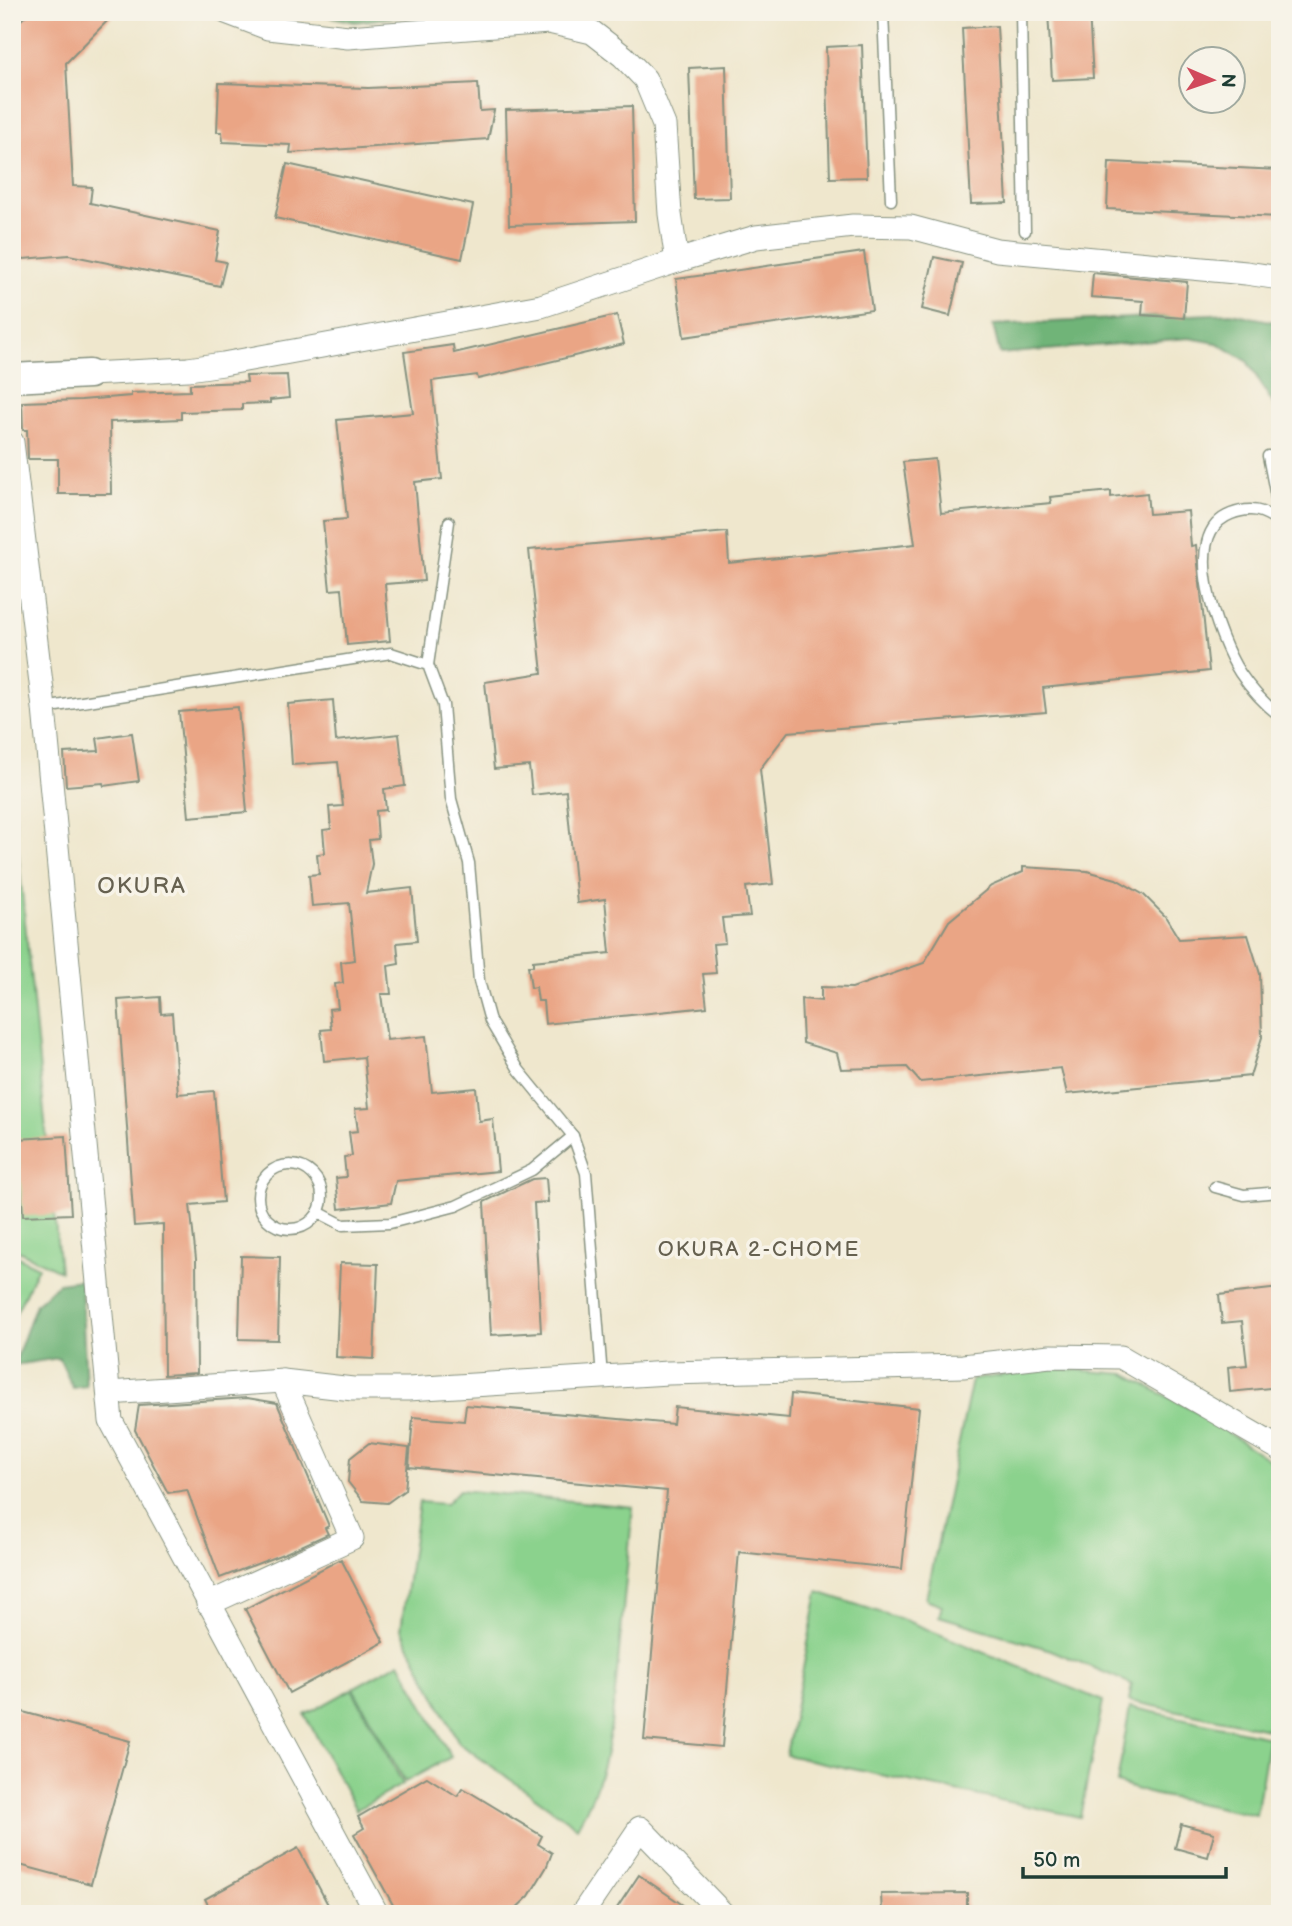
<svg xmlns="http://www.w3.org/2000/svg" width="1292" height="1926" viewBox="0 0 1292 1926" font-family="'Balsamiq Sans',sans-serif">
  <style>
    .green { fill: #8bd28d; stroke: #558860; stroke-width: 2 }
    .forest { fill: #70b478; stroke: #487856; stroke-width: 2 }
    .building { fill: #eaa585 }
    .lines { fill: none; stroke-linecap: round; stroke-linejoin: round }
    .service-casing { stroke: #879280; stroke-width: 13 }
    .minor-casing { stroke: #879280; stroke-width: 25 }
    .tertiary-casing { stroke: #879280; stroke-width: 31 }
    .service { stroke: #fff; stroke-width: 10 }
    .minor { stroke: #fff; stroke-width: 23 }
    .tertiary { stroke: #fff; stroke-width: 28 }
    .labels { text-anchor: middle; stroke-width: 7; stroke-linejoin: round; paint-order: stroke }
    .neighbourhood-label { font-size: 21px; letter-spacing: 2px; fill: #666150; stroke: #f7f3e8 }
    .quarter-label { font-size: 23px; letter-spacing: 2px; fill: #666150; stroke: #f7f3e8 }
  </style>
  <rect width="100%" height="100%" fill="#f7f3e8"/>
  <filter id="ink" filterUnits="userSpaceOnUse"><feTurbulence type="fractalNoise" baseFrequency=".0143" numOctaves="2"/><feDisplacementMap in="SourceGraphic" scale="14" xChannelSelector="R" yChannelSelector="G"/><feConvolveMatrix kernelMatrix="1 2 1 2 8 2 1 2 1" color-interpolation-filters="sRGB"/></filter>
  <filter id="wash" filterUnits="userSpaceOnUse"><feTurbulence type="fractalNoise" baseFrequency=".00686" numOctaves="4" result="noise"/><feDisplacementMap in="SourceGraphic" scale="28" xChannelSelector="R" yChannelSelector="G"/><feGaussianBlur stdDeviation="1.57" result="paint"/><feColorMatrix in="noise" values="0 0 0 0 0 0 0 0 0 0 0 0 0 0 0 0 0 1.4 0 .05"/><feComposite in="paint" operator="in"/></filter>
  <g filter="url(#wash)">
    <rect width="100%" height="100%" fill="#efe7cd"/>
    <g class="green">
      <path d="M12,792l48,479 -48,-23z"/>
      <path d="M12,1254l26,13 -26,54z"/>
      <path d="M1052,1368l73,6 75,40 80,53v201l-8,62 -143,-29 3,-17 -81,-34 -112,-34 3,-11 -16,-6 46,-219z"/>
      <path d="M459,1490l174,17c-5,48 -9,96 -14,145 -6,61 -9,121 -42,175l-118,-84 -58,-114 18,-127 27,2z"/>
      <path d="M818,1592l89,29 196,80 -23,116 -294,-62z"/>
      <path d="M400,1662l51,95 -46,25 -52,-94z"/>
      <path d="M352,1689l51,95 -47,26 -51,-95z"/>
      <path d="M1130,1707l139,30 -13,78 -109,-22 -30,-10z"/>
    </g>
    <g class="forest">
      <path d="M310,12h124l-79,10z"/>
      <path d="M1231,313l49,10v92l-33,-54 -30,-18 -28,-5 -189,16 -7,-29z"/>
      <path d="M81,1280l5,106 -13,2 -14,-30 -45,7 22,-61 23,-21z"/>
    </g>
    <g id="blocks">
      <g class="building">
        <path d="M30,12h86l-50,51 7,123 19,1 -2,16 130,28 -5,29 11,2 -6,24 -151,-31 -57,5v-232z"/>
        <path d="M1048,12h41l4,66 -41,2z"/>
        <path d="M997,26l10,177 -36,1 -9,-176z"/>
        <path d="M862,45l5,132 -37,1 -4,-131z"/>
        <path d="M726,66l4,132 -36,1 -5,-131z"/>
        <path d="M219,83l149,5 110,-5 2,28 14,-1 -6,29 -198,14 1,-8 -68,-3 -1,-10h-5z"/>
        <path d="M632,106l3,115 -126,4 -3,-115z"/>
        <path d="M1109,162l171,8 -1,47 -172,-8z"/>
        <path d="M287,164l186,41 -11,54 -187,-41z"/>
        <path d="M864,252l8,58 -188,27 -8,-58z"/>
        <path d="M934,257l28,6 -12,53 -28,-7z"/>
        <path d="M1093,273l94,9 -3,36 -42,-3 1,-14 -52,-4z"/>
        <path d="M617,315l7,29 -146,35 -1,-4 -45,6 10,98 -27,3 9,99 -39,3 5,57 -43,4 -5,-56 -12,1 -7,-69 24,-2 -10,-99 76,-7 -9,-61 49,-7 1,8z"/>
        <path d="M287,375l2,23 -19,2v3l-28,1v6l-61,2v7l-71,3 1,72h-53v-35h-30l-1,-29h-4l-1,-28 59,-2 50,-4v-3l59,-2v-7l57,-2 -1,-6z"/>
        <path d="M935,459l6,54 110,-10 -1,-6 61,-6v6l36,-4 2,21 39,-3 3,35 5,-1 13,126 -166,17 3,24 -258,20 -28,37 13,115 -27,3 4,29 -28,2 3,25 -12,1 3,29 -13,1 4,33 -162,17 -2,-23h-5l-2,-14 -5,1 -3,-22h5v-5l77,-8 -5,-54 -28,4 -11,-112 -34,4 -3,-29 -35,3 -9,-87 57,-9 -13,-123 198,-18 2,31 186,-19 -12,-82z"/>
        <path d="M333,700l3,41 63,-7 6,52 -21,3 2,21 -10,1 2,28 -9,1 3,24 -6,29 46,-5 5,53 -20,2 2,21 -11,2 3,28h-10l6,46 39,-4 6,56 44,-4 3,33 14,-2 5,52 -102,10 -5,22 -52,6 -3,-31 10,-1 -2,-20 8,-1 -3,-24 9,-1 -3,-22 14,-1 -5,-51 -40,4 -3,-31 10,-1 -2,-20 9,-1 -3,-24 8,-1 -2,-21 14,-2 -6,-57 -37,3 -3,-31 10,-1 -2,-20 8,-1 -2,-23 8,-1 -2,-22 14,-1 -5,-44 -46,3 -4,-61z"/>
        <path d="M238,707l9,105 -58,5 -10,-105z"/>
        <path d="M132,733l7,48 -35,5 -1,-3 -37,3 -2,-33 35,-2 -2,-13z"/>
        <path d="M1023,867l64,4 29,8 28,16 21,21 14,23 69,-4 12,39 2,63 -12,39 -183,18 -6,-26 -141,14 -13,-15 -66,2 -4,-16 -34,-10 -2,-44 20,2v-14l31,1 72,-25 25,-42 42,-35 32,-14z"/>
        <path d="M160,997l1,17 11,-1 6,81 36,-3 9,111 -33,3 6,54 1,114 -33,2 -1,-151 -29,2 -16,-226z"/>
        <path d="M66,1136l5,78 -48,2 -5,-77z"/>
        <path d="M546,1178l2,24 -14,1 7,129 -50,3 -7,-133 48,-23z"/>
        <path d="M241,1256l39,1 -2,83 -39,-1z"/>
        <path d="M340,1263l38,1 -4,95 -38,-2z"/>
        <path d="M1280,1288v99l-50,5 -2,-25 19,-2 -5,-44 -20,2 -3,-28z"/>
        <path d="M791,1394l128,14 -17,161 -163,-17 -17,195 -78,-7 23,-249 -258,-24 4,-50 51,4 2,-16 207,19 2,-17 114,11z"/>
        <path d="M247,1398l30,5 52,123 -4,2 3,6 -40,18 -68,26 -33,-88 -19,3 -33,-63 4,-25z"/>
        <path d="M369,1443l40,5 -4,42 -18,13 -24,-2 -15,-19 2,-24z"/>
        <path d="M341,1559l43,83 -95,51 -44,-84z"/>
        <path d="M12,1709l118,32 -39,143 -79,-21z"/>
        <path d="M427,1777l30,19 6,-8 79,48 -4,8 14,9 -6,15 -17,28 -19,18h-112l-44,-80 10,-6 -6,-11z"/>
        <path d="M1181,1824l33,9 -6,24 -33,-9z"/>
        <path d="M298,1848l35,66h-120l-8,-15z"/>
        <path d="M639,1875l57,39h-83z"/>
        <path d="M967,1893v21h-85l-1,-20z"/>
      </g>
    </g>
  </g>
  <g filter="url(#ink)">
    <use href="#blocks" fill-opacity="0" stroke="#879280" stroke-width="2"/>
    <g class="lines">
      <g class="service-casing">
        <g id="service">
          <path d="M883,12l8,188"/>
          <path d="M1021,12l4,219"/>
          <path d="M1268,456l12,61"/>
          <path d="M1280,522c-18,-12 -29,-16 -49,-8 -53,20 -12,126 9,159 10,15 26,32 40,43"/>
          <path d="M428,665l21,-143"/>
          <path d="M44,708l347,-55 37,12 15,40 8,94 18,64 10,118 11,40 29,49 54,66 13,37 16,204"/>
          <circle cx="290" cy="1197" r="32"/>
          <path d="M1215,1187l29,8 36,-3"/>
          <path d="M318,1212l25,13 47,-2 66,-17 76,-36 41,-34"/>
        </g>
      </g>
      <g class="minor-casing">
        <g id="minor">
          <path d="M226,12l42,16 80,9 201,-15 43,10 31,24 22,23 19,46 6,89 7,47"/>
          <path d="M89,374l99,-5 35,-5 318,-58 136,-45 79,-24 97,-11 58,1 86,23 249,23 34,5"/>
          <path d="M12,442l32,266 67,713 266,493"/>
          <path d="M109,1393l174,-12 70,8h55l260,-16 295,-7 87,-10 71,1 159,92"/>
          <path d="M208,1604l144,-66 -69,-157"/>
          <path d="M582,1914l58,-86 83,86"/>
        </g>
      </g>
      <g class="tertiary-casing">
        <path id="tertiary" d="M12,378l77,-4"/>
      </g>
      <use href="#service" class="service"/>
      <use href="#minor" class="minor"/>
      <use href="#tertiary" class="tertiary"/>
    </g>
  </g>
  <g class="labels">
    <g class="neighbourhood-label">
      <text x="759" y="1256">OKURA 2-CHOME</text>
    </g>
    <g class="quarter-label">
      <text x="142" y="893">OKURA</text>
    </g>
  </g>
  <rect width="1292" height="1926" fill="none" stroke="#f7f3e8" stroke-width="42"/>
  <g transform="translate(1212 80) rotate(92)"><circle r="33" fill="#f7f3e8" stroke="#a1aaa0" stroke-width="2"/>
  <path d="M0-5L12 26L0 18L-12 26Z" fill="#d1495b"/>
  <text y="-10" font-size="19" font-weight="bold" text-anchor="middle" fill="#1f3d34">N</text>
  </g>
  <path d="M1023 1867v10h203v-10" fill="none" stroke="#1f3d34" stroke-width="3.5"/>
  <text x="1033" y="1867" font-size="21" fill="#1f3d34" stroke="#f7f3e8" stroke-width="5" paint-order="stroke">50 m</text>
</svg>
